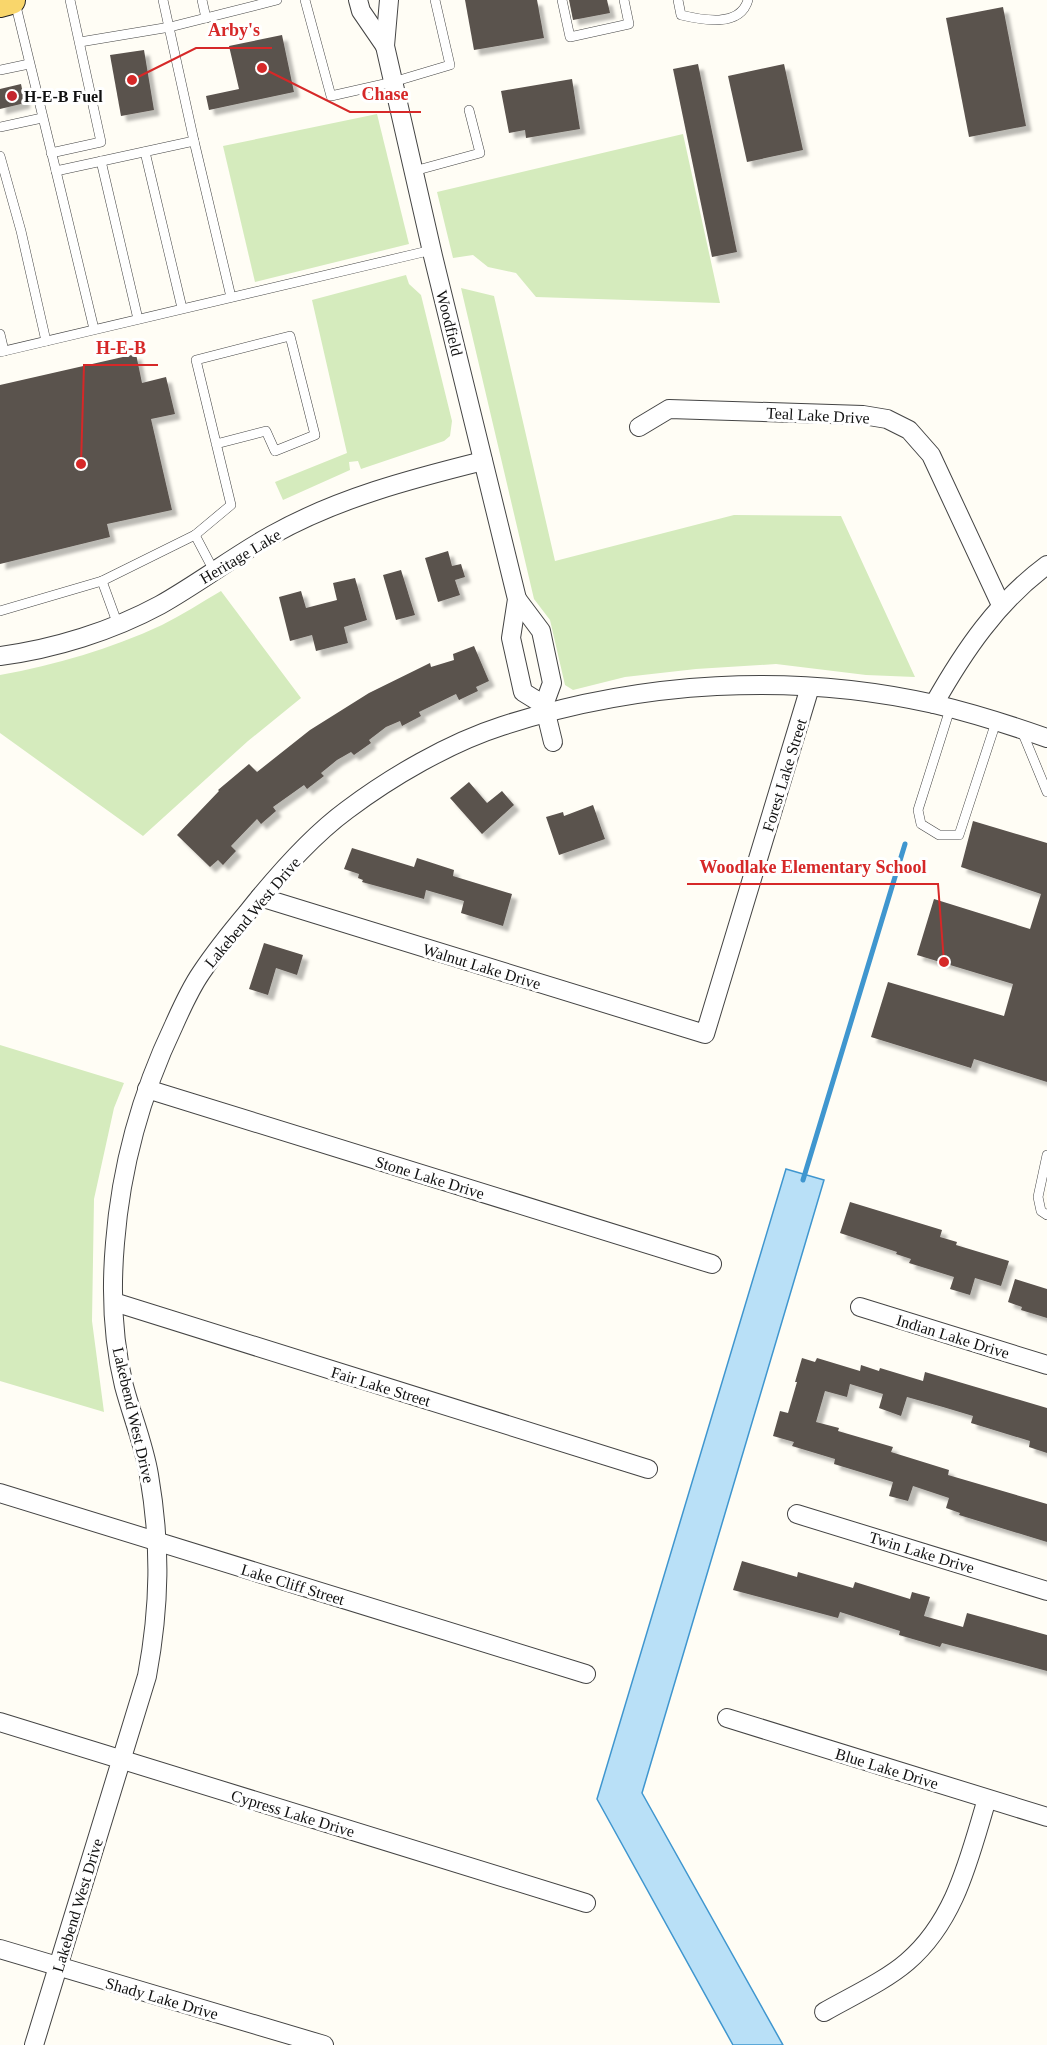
<svg xmlns="http://www.w3.org/2000/svg" width="1047" height="2045" viewBox="0 0 1047 2045" font-family="'Times New Roman',serif">
  <style>
    .green { fill: #d5ebbd }
    .water { fill: #b9e0f7; stroke: #3f96cf; stroke-width: 1.5 }
    .lines { fill: none; stroke-linecap: round; stroke-linejoin: round }
    .stream { stroke: #3f96cf; stroke-width: 5 }
    .building { fill: #5a524d; filter: url(#shadow) }
    .service-casing { stroke: #444; stroke-width: 10 }
    .minor-casing { stroke: #444; stroke-width: 20 }
    .primary-casing { stroke: #222; stroke-width: 30 }
    .service { stroke: #fff; stroke-width: 9 }
    .minor { stroke: #fff; stroke-width: 18 }
    .primary { stroke: #f9d66b; stroke-width: 28 }
    .poi-dot { fill: #c4262e; stroke: #fff; stroke-width: 2 }
    .labels { text-anchor: middle; stroke-width: 6; stroke-linejoin: round; paint-order: stroke }
    .poi-label { font-size: 16px; font-weight: bold; fill: #111; stroke: #fff; text-anchor: start }
    .street-label { font-size: 16px; fill: #111; stroke: #fff }
    .leader { fill: none; stroke: #d62828; stroke-width: 2 }
    .callout-dot { fill: #d62828; stroke: #fff; stroke-width: 2 }
    .callout-label { font-size: 18px; text-anchor: middle; font-weight: bold; fill: #d62828; stroke: #fff; stroke-width: 6; stroke-linejoin: round; paint-order: stroke }
  </style>
  <defs>
    <filter id="shadow"><feDropShadow dx="5.5" dy="5.5" stdDeviation="1.5" flood-color="#0004"/></filter>
  </defs>
  <rect width="100%" height="100%" fill="#fffdf5"/>
  <g class="green">
    <path d="M377,114l32,130 -154,38 -32,-136z"/>
    <path d="M683,134l37,169 -184,-6 -20,-24 -28,-6 -15,-12 -20,3 -16,-66z"/>
    <path d="M406,275l3,9 12,11 31,126 -2,15 -6,5 -83,28 -3,-8 -9,1 1,8 -67,30 -8,-18 72,-29 -35,-153z"/>
    <path d="M461,288l33,8 61,265 179,-46 107,1 74,161 -49,-2 -90,-11 -80,5 -71,8 -52,13 -8,-5 -15,-65 -16,-21z"/>
    <path d="M221,591l80,107 -53,43 -105,95 -143,-103v-58c56,-10 110,-26 162,-50 20,-10 40,-23 59,-34z"/>
    <path d="M0,1045l124,38 -10,25 -20,91 -2,122 12,91 -104,-31z"/>
  </g>
  <path class="water" d="M786,1169l38,11 -182,613 141,252h-50l-136,-246z"/>
  <g class="lines">
    <path class="stream" d="M803,1180l102,-336"/>
  </g>
  <g class="building">
    <path d="M465,0h72l7,38 -70,12z"/>
    <path d="M569,0h38l3,13 -37,7z"/>
    <path d="M1003,7l23,119 -57,11 -23,-119z"/>
    <path d="M282,35l12,57 -85,18 -3,-14 33,-7 -10,-43z"/>
    <path d="M144,50l10,60 -33,6 -11,-61z"/>
    <path d="M698,64l39,188 -25,5 -39,-188z"/>
    <path d="M784,64l19,86 -56,12 -19,-86z"/>
    <path d="M572,79l8,50 -54,9 -1,-8 -16,3 -8,-42z"/>
    <path d="M21,84l4,19 -25,6v-20z"/>
    <path d="M136,354l6,29 24,-6 9,37 -24,5 21,91 -65,14 3,13 -110,27v-179z"/>
    <path d="M448,551l4,15 9,-2 4,13 -10,3 5,15 -22,7 -13,-44z"/>
    <path d="M401,570l14,45 -19,5 -13,-45z"/>
    <path d="M355,578l12,42 -23,7 4,16 -32,8 -4,-16 -22,6 -11,-44 22,-6 5,17 31,-8 -4,-17z"/>
    <path d="M474,646l15,35 -13,6 2,4 -19,9 -3,-6 -37,18 2,4 -19,10 -2,-5 -14,6 -17,13 2,3 -17,12 -3,-3 -14,8 -16,13 3,3 -17,13 -3,-4 -31,22 3,4 -15,13 -4,-5 -26,27 5,5 -13,14 -5,-5 -8,7 -33,-32 42,-44 -1,-1 31,-26 8,8 53,-42 59,-37 61,-30 1,4 23,-7 -1,-6z"/>
    <path d="M469,782l18,21 15,-12 12,14 -32,29 -32,-36z"/>
    <path d="M593,805l12,34 -46,16 -13,-38 17,-5 1,4z"/>
    <path d="M973,821l74,22v239l-73,-23 -3,9 -100,-31 17,-55 116,34 9,-32 -96,-29 17,-56 96,30 11,-35 -80,-27z"/>
    <path d="M352,848l62,19 3,-9 37,12 -1,6 59,18 -9,32 -42,-13 3,-12 -38,-11 -2,9 -62,-17 1,-2 -5,-2 1,-4 -15,-5z"/>
    <path d="M264,943l39,12 -6,20 -21,-7 -8,27 -19,-6z"/>
    <path d="M850,1202l92,28 -2,7 17,5 -1,3 53,16 -8,25 -26,-8 -5,17 -20,-6 4,-12 -45,-14 2,-4 -15,-5 1,-2 -57,-19z"/>
    <path d="M1015,1279l32,10v29l-26,-8 1,-3 -14,-5z"/>
    <path d="M802,1358l13,4 2,-4 43,13 1,-6 18,6 1,-3 43,13 2,-9 122,36v45l-18,-6 1,-6 -59,-18 2,-7 -30,-9 -36,-10 -6,19 -22,-8 4,-14 -33,-10 -3,13 -22,-6 -9,31 23,6 -1,3 55,16 -2,5 58,18 -1,5 99,29v38l-88,-27 1,-2 -14,-5 3,-10 -36,-12 -5,15 -19,-5 4,-14 -59,-18 1,-5 -43,-13 2,-4 -21,-6 7,-25 8,2 9,-31h-2z"/>
    <path d="M742,1561l55,16 1,-5 55,16 2,-6 55,17 2,-7 18,5 -6,19 39,11 4,-14 80,22v36l-105,-28 -2,4 -41,-12 1,-4 -60,-19 -2,6 -105,-28z"/>
  </g>
  <g class="lines">
    <g class="service-casing">
      <g id="service">
        <path d="M202,0l4,18"/>
        <path d="M305,0l26,96 62,-14 57,-17 -15,-65"/>
        <path d="M562,0l8,37 59,-13 -5,-24"/>
        <path d="M678,0l3,15c21,5 59,13 67,-15"/>
        <path d="M15,2l41,169 138,-30 -31,-141"/>
        <path d="M80,42l90,-15 107,-27"/>
        <path d="M0,70l29,-6"/>
        <path d="M0,127l42,-9"/>
        <path d="M194,141l37,156"/>
        <path d="M145,152l37,156"/>
        <path d="M51,153l50,-11 -31,-142"/>
        <path d="M0,156l21,75 25,110"/>
        <path d="M101,161l37,158"/>
        <path d="M56,171l38,158"/>
        <path d="M414,171l66,-18 -11,-43"/>
        <path d="M0,334l4,17"/>
        <path d="M0,352l432,-102"/>
        <path d="M195,535l19,36"/>
        <path d="M102,581l16,44"/>
        <path d="M0,611l102,-30 93,-46 36,-30 -35,-145 94,-24 25,99 -40,16 -9,-20 -50,13"/>
        <path d="M950,709l-32,101 3,14 18,11h20l37,-113"/>
        <path d="M1021,729l26,63"/>
        <path d="M1047,1155l-9,42 3,14 6,4"/>
      </g>
    </g>
    <g class="minor-casing">
      <g id="minor">
        <path d="M358,0l3,11 24,35"/>
        <path d="M389,0l-4,46 48,210 84,343 -6,39 12,54 21,13"/>
        <path d="M639,427l30,-18 194,6 24,4 22,11 22,25 70,150"/>
        <path d="M517,599l24,32 11,52 -8,22"/>
        <path d="M0,656c54,-7 112,-25 160,-51 39,-22 74,-49 112,-70 66,-37 139,-56 211,-74"/>
        <path d="M934,704c30,-53 63,-102 113,-139"/>
        <path d="M544,705l9,37"/>
        <path d="M260,897l445,137 105,-347"/>
        <path d="M147,1089l565,175"/>
        <path d="M114,1302l534,167"/>
        <path d="M860,1307l187,58"/>
        <path d="M0,1493l586,181"/>
        <path d="M797,1514l250,77"/>
        <path d="M727,1718l320,99"/>
        <path d="M0,1722l586,181"/>
        <path d="M0,1949l324,96"/>
        <path d="M824,2012c26,-15 61,-31 83,-50 49,-42 62,-104 80,-163"/>
        <path d="M34,2045l113,-369c13,-70 14,-131 2,-201 -5,-30 -17,-59 -25,-89 -11,-45 -13,-97 -9,-143 6,-76 26,-149 59,-218 8,-18 16,-36 27,-52 14,-21 30,-41 46,-60 27,-34 66,-78 100,-103 44,-33 102,-67 155,-84 138,-45 290,-54 432,-22 38,9 76,21 113,34"/>
      </g>
    </g>
    <g class="primary-casing">
      <path id="primary" d="M0,3l11,-3"/>
    </g>
    <use href="#service" class="service"/>
    <use href="#minor" class="minor"/>
    <use href="#primary" class="primary"/>
  </g>
  <circle class="poi-dot" cx="12" cy="96" r="6"/>
  <g class="labels">
    <g class="poi-label">
      <text x="24" y="102">H-E-B Fuel</text>
    </g>
    <g class="street-label">
      <text transform="translate(450 323) rotate(76)" y="6">Woodfield</text>
      <text transform="translate(818 415) rotate(3)" y="6">Teal Lake Drive</text>
      <text transform="translate(240 556) rotate(-31)" y="6">Heritage Lake</text>
      <text transform="translate(784 775) rotate(-73)" y="6">Forest Lake Street</text>
      <text transform="translate(252 912) rotate(-50)" y="6">Lakebend West Drive</text>
      <text transform="translate(482 966) rotate(17)" y="6">Walnut Lake Drive</text>
      <text transform="translate(430 1177) rotate(17)" y="6">Stone Lake Drive</text>
      <text transform="translate(953 1336) rotate(17)" y="6">Indian Lake Drive</text>
      <text transform="translate(381 1386) rotate(17)" y="6">Fair Lake Street</text>
      <text transform="translate(134 1415) rotate(77)" y="6">Lakebend West Drive</text>
      <text transform="translate(922 1552) rotate(17)" y="6">Twin Lake Drive</text>
      <text transform="translate(293 1584) rotate(17)" y="6">Lake Cliff Street</text>
      <text transform="translate(887 1768) rotate(17)" y="6">Blue Lake Drive</text>
      <text transform="translate(293 1813) rotate(17)" y="6">Cypress Lake Drive</text>
      <text transform="translate(77 1905) rotate(-73)" y="6">Lakebend West Drive</text>
      <text transform="translate(162 1998) rotate(16)" y="6">Shady Lake Drive</text>
    </g>
  </g>
  <path class="leader" d="M132 80L196 48H272M262 68L350 112H421M81 464L84 365H158M944 962L938 884H687"/>
  <g class="callout-dot">
    <circle cx="132" cy="80" r="6"/>
    <circle cx="262" cy="68" r="6"/>
    <circle cx="81" cy="464" r="6"/>
    <circle cx="944" cy="962" r="6"/>
  </g>
  <g class="callout-label">
    <text x="234" y="36">Arby's</text>
    <text x="385" y="100">Chase</text>
    <text x="121" y="354">H-E-B</text>
    <text x="813" y="873">Woodlake Elementary School</text>
  </g>
</svg>
